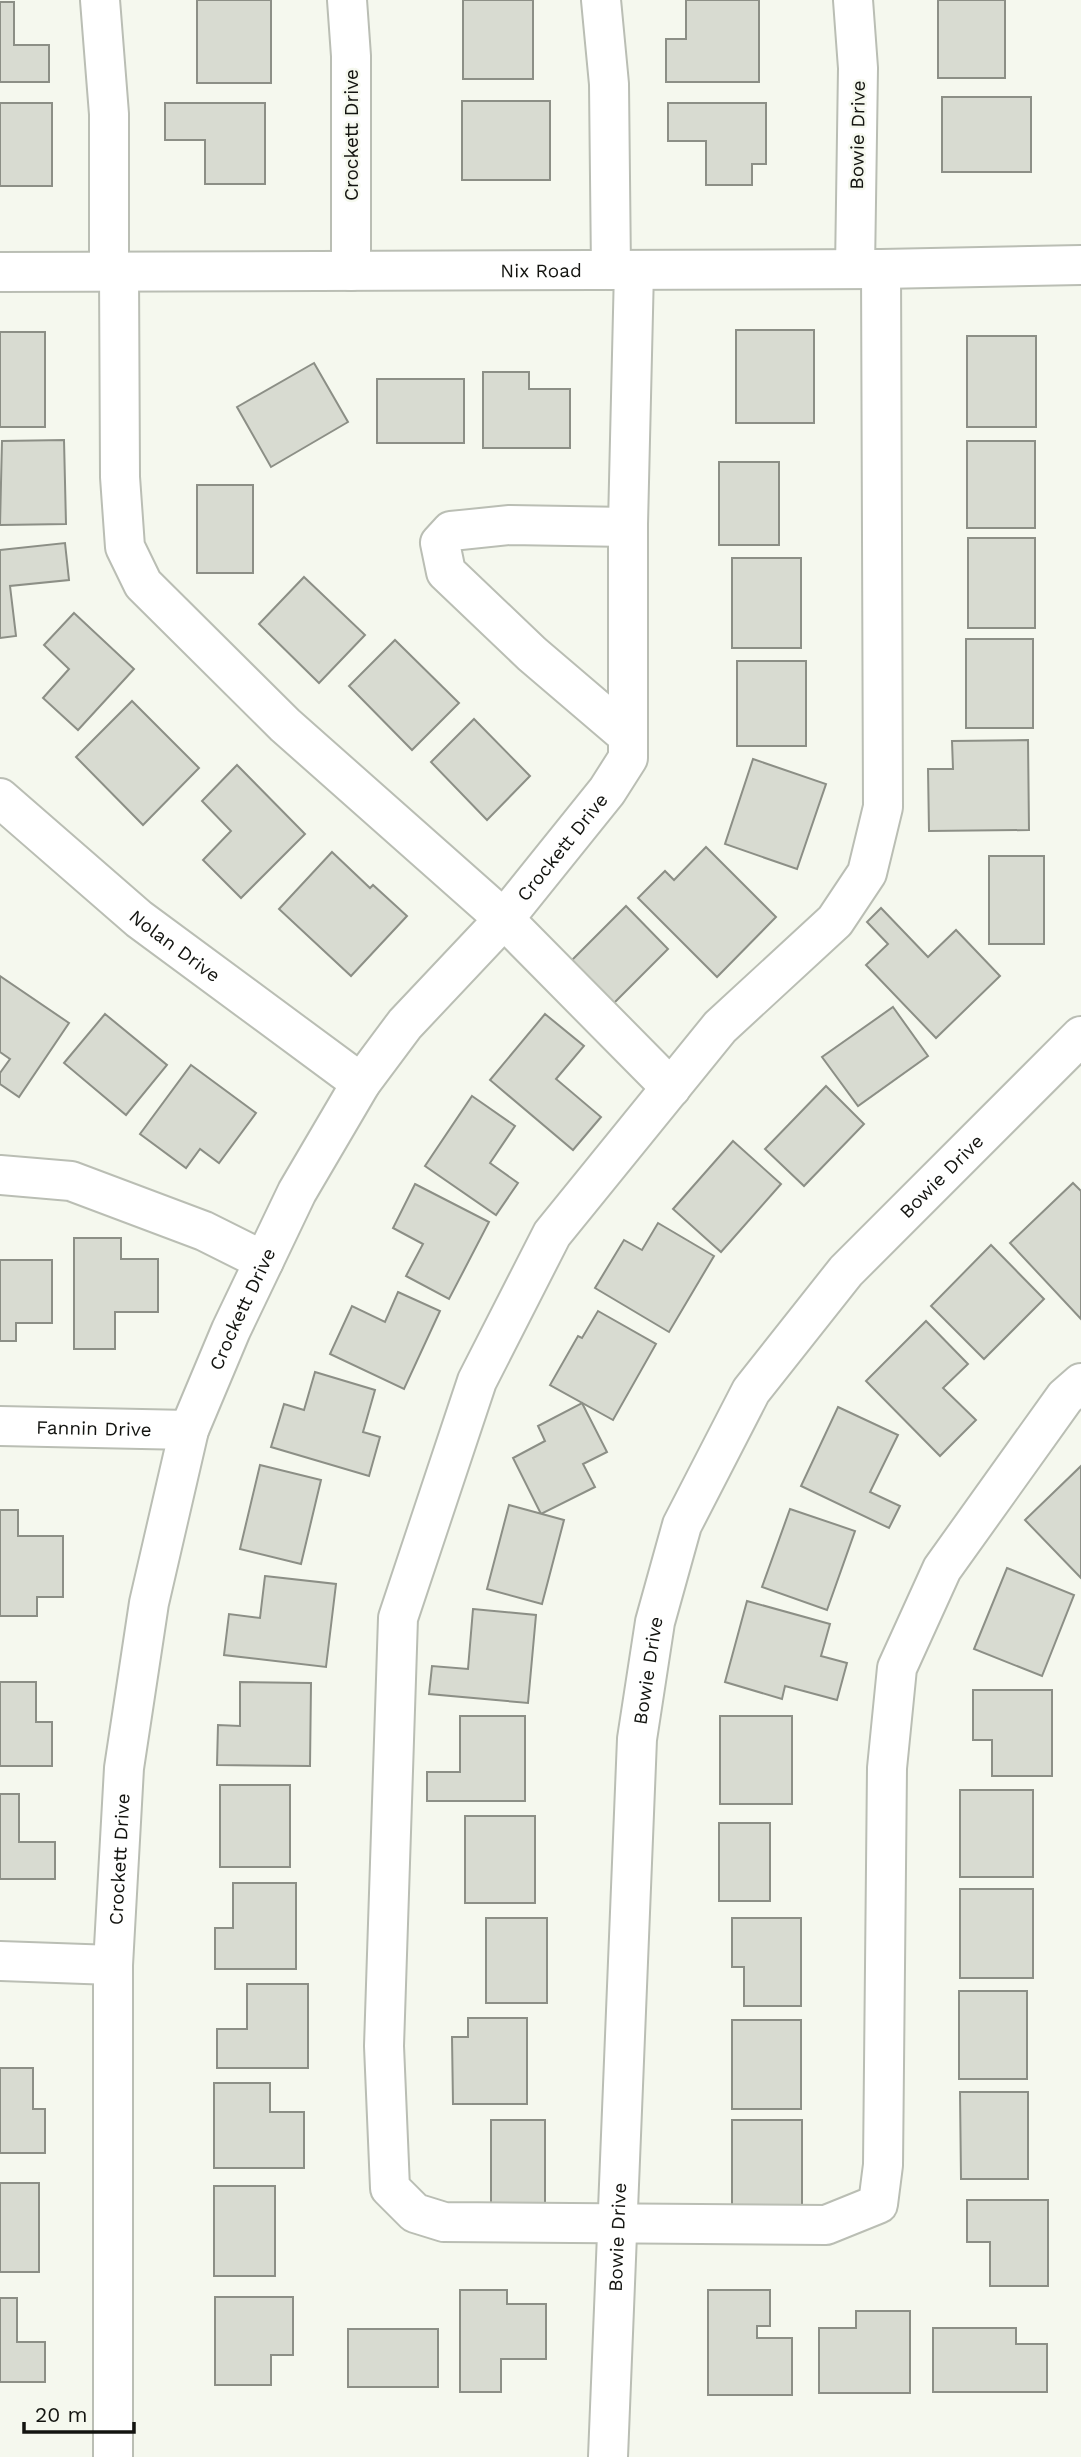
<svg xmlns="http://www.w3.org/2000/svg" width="1081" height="2457" viewBox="0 0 1081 2457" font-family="'Work Sans',sans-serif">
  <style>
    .building { fill: #d8dbd1; stroke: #8c8f86; stroke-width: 2 }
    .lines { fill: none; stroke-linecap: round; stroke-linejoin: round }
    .minor-casing { stroke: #babeb4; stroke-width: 42 }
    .minor { stroke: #fff; stroke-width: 38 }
    .labels { text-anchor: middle; stroke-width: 5; stroke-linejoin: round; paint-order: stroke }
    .street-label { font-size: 19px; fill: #131410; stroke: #f5f8ee }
  </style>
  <rect width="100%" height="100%" fill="#f5f8ee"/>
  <g class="building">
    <rect x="197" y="0" width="74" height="83"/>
    <rect x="463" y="0" width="70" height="79"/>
    <path d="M686,0h73v82h-93v-43h20z"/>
    <rect x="938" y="0" width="67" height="78"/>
    <path d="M0,2h14v43h35v37h-49z"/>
    <rect x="942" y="97" width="89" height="75"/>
    <rect x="462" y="101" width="88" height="79"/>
    <rect x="0" y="103" width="52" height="83"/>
    <path d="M165,103h100v81h-60v-44h-40z"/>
    <path d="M668,103h98v61h-14v21h-46v-44h-38z"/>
    <rect x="736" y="330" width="78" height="93"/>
    <rect x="0" y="332" width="45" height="95"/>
    <rect x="967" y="336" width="69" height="91"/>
    <path d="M314,363l34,59 -77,45 -34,-60z"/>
    <path d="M483,372h46v17h41v59h-87z"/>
    <rect x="377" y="379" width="87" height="64"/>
    <path d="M64,440l2,84 -66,1 2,-84z"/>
    <rect x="967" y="441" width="68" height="87"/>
    <rect x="719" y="462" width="60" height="83"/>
    <rect x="197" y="485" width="56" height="88"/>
    <rect x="968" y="538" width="67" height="90"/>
    <path d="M65,543l4,37 -59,6 6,50 -16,2v-88z"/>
    <rect x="732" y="558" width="69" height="90"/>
    <path d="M304,577l61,58 -46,48 -60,-59z"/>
    <path d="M74,613l60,56 -56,61 -35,-32 26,-29 -25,-24z"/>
    <rect x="966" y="639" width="67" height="89"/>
    <path d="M395,640l64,63 -47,47 -63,-64z"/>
    <rect x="737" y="661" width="69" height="85"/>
    <path d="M132,701l67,67 -56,57 -67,-68z"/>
    <path d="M474,719l56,57 -43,44 -56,-58z"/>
    <path d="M1028,740l1,90 -100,1 -1,-62h25l-1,-28z"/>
    <path d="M753,759l73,25 -29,85 -72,-25z"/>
    <path d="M237,765l68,69 -64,64 -38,-38 28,-29 -29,-30z"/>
    <path d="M706,847l70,70 -59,60 -79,-79 27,-27 9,9z"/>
    <path d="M332,852l38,36 3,-3 34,31 -56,60 -72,-67z"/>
    <rect x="989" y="856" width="55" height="88"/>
    <path d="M626,906l42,43 -61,61 -42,-43z"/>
    <path d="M881,908l47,49 28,-27 44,46 -64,62 -70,-73 22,-21 -21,-22z"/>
    <path d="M0,976l69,47 -50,74 -19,-13v-11l10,-14 -10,-7z"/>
    <path d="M893,1007l35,49 -70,50 -36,-49z"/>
    <path d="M105,1014l62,51 -41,50 -62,-52z"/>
    <path d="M545,1014l39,32 -28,33 45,38 -28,33 -83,-70z"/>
    <path d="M191,1065l65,48 -37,50 -19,-14 -14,19 -46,-34z"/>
    <path d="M826,1086l38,38 -60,62 -39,-37z"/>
    <path d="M472,1096l43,30 -25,37 28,20 -22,32 -71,-49z"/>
    <path d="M733,1141l48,43 -60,68 -48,-43z"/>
    <path d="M1073,1183l8,8v128l-71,-76z"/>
    <path d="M415,1184l74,38 -40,77 -43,-23 17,-32 -30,-16z"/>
    <path d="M658,1223l56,33 -45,76 -74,-44 29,-48 18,10z"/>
    <path d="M74,1238h47v21h37v53h-43v37h-41z"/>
    <path d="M991,1245l53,54 -60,60 -53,-53z"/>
    <path d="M0,1260h52v63h-36v18h-16z"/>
    <path d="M398,1292l42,19 -36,78 -74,-35 22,-48 33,16z"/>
    <path d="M598,1311l58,33 -43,76 -63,-35 28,-49 4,2z"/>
    <path d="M926,1321l42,43 -25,24 33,32 -36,36 -74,-75z"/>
    <path d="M315,1372l60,18 -12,42 17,5 -11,39 -98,-29 13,-43 20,6z"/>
    <path d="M582,1403l25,49 -24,12 12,23 -54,27 -28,-56 32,-17 -7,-15z"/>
    <path d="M838,1407l60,28 -28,57 30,14 -11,22 -88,-42z"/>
    <path d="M260,1465l61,15 -20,84 -61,-15z"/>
    <path d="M1081,1466v112l-56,-58z"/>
    <path d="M509,1505l55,15 -22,84 -55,-15z"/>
    <path d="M790,1509l65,22 -28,79 -65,-23z"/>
    <path d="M0,1510h18v26h45v61h-26v19h-37z"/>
    <path d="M1007,1568l67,27 -32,81 -68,-27z"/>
    <path d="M265,1576l71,8 -10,83 -102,-12 5,-41 31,4z"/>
    <path d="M747,1601l83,23 -9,32 26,7 -10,37 -52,-14 -3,13 -57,-17z"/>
    <path d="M473,1609l63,6 -8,88 -99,-9 3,-28 36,3z"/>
    <path d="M0,1682h36v40h16v44h-52z"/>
    <path d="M240,1682l71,1 -1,83 -93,-1 1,-40 22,1z"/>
    <path d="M973,1690h79v86h-60v-36h-19z"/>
    <path d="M460,1716h65v85h-98v-29h33z"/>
    <rect x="720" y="1716" width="72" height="88"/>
    <rect x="220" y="1785" width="70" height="82"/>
    <rect x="960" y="1790" width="73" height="87"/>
    <path d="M0,1794h19v48h36v37h-55z"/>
    <rect x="465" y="1816" width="70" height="87"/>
    <rect x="719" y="1823" width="51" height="78"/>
    <path d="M233,1883h63v86h-81v-41h18z"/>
    <rect x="960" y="1889" width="73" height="89"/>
    <rect x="486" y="1918" width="61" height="85"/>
    <path d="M732,1918h69v88h-57v-39h-12z"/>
    <path d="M247,1984h61v84h-91v-39h30z"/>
    <rect x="959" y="1991" width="68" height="88"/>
    <path d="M468,2018h59v86h-74l-1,-67h16z"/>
    <rect x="732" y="2020" width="69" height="89"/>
    <path d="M0,2068h33v41h12v44h-45z"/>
    <path d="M214,2083h56v29h34v56h-90z"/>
    <path d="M960,2092h68v87h-67z"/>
    <rect x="491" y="2120" width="54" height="83"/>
    <rect x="732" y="2120" width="70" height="88"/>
    <rect x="0" y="2183" width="39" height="89"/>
    <rect x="214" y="2186" width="61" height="90"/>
    <path d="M967,2200h81v86h-58v-44h-23z"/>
    <path d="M460,2290h47v14h39v55h-45v33h-41z"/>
    <path d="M708,2290h62v36h-13v12h35v57h-84z"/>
    <path d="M215,2297h78v58h-22v30h-56z"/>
    <path d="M0,2298h17v44h28v40h-45z"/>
    <path d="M856,2311h54v82h-91v-65h37z"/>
    <path d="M933,2328h83v16h31v48h-114z"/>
    <rect x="348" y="2329" width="90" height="58"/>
  </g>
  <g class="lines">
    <g class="minor-casing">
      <g id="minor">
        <path d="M100,0l9,114v157"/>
        <path d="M347,0l4,56v215"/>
        <path d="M601,0l8,84 2,186"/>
        <path d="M853,0l5,68 -3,201"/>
        <path d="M881,269l2,538 -16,66 -32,48 -115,106 -168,207 -75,147 -79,237 -14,428 6,142 25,25 29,9 382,3 52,-21 5,-39 4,-397 10,-100 45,-99 123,-172 16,-14"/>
        <path d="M119,271l1,206 5,70 18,37 142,141 219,194 167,169"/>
        <path id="s1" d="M0,272l881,-3 200,-4"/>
        <path d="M628,527l-118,-2 -59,6 -11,12 6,29 86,82 96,82"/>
        <path id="s2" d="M0,798l139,121 222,164"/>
        <path d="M0,1175l71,6 133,50 60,30"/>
        <path id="s3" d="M0,1426l189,4"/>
        <path d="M0,1961l113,4"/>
        <path id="s4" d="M113,2457v-492l11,-197 25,-165 40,-173 42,-100 66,-138 64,-109 44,-59 99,-105 103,-128 21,-33v-234l6,-254"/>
        <path id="s5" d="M608,2457l29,-718 18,-117 27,-97 69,-134 95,-120 235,-235"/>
      </g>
    </g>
    <use href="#minor" class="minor"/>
  </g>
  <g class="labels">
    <g class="street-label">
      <text transform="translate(351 135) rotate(-90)" y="7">Crockett Drive</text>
      <text transform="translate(857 135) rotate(-89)" y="7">Bowie Drive</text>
      <text dy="7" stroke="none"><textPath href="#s1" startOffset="541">Nix Road</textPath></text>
      <text dy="7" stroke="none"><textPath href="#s4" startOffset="1732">Crockett Drive</textPath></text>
      <text dy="7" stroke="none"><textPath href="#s2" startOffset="229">Nolan Drive</textPath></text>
      <text dy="7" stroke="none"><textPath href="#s5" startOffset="1376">Bowie Drive</textPath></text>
      <text dy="7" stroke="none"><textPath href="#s4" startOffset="1166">Crockett Drive</textPath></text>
      <text dy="7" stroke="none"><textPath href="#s3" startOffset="94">Fannin Drive</textPath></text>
      <text dy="7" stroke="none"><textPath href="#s5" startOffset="788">Bowie Drive</textPath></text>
      <text dy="7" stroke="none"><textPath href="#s4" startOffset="598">Crockett Drive</textPath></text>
      <text dy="7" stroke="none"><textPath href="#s5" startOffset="220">Bowie Drive</textPath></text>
    </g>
  </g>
  <path d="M24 2422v10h110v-10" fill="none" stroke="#131410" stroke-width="3.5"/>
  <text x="35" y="2422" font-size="21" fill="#131410" stroke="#f5f8ee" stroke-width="5" paint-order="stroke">20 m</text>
</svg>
